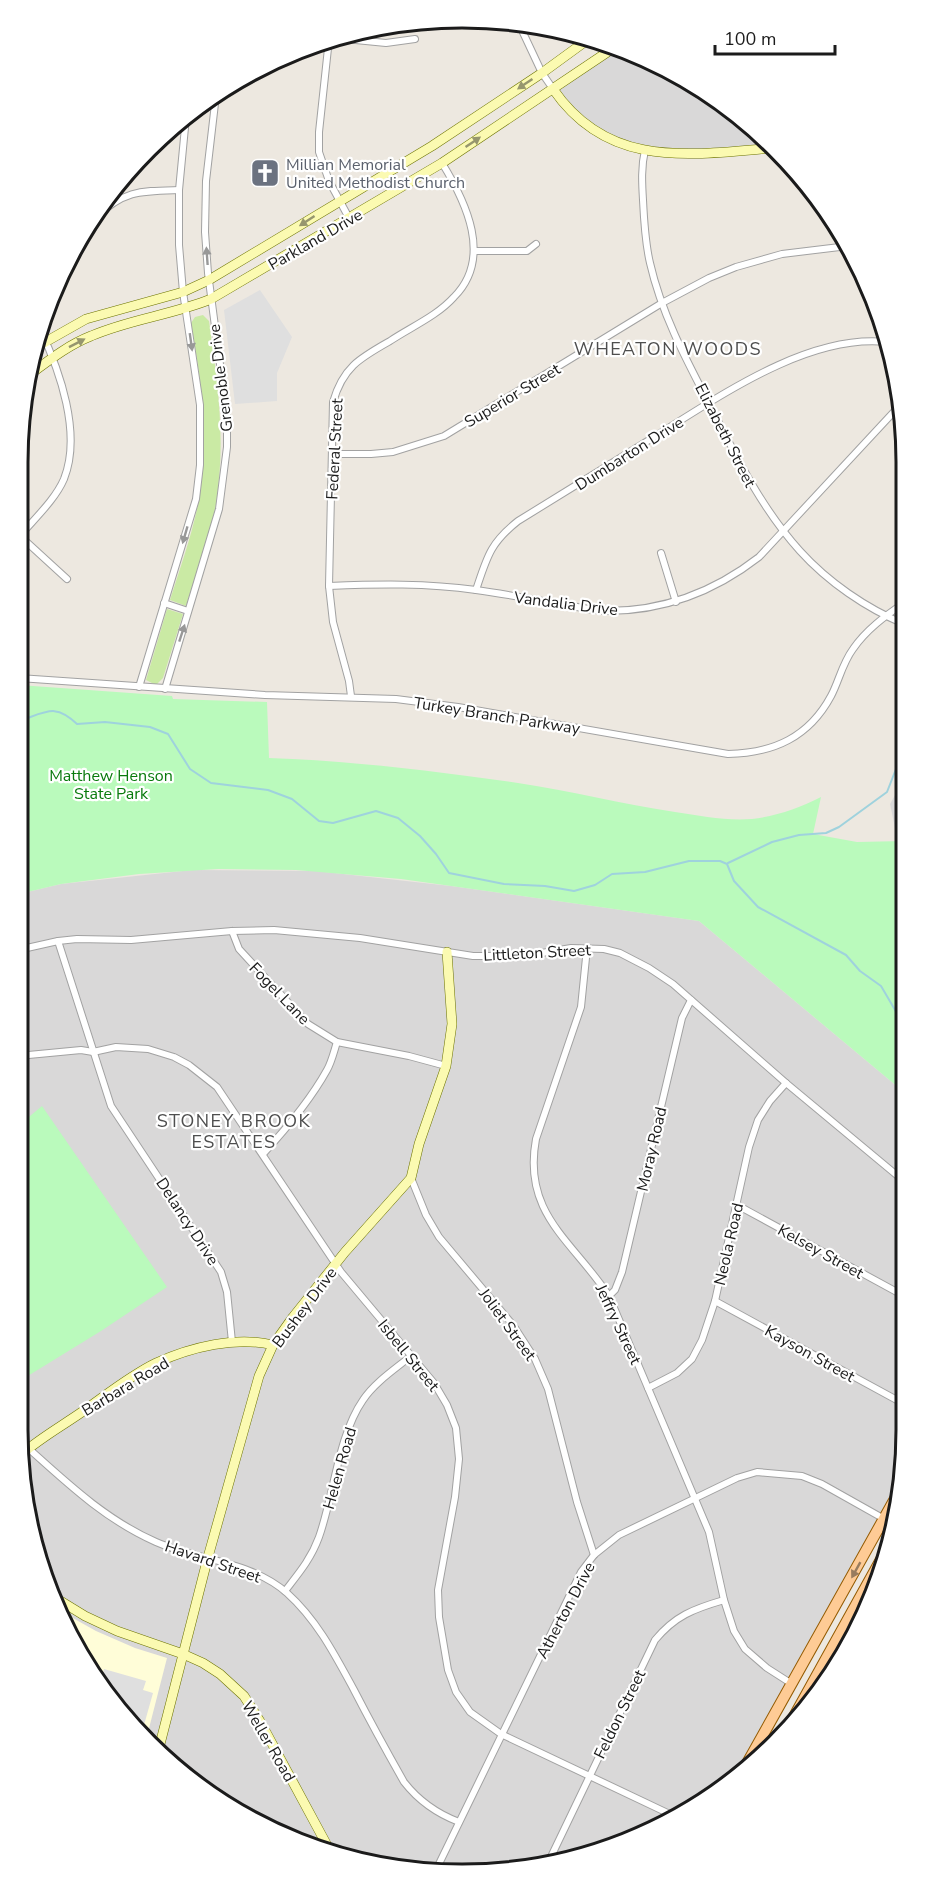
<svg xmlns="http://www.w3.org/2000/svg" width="925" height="1893" viewBox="0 0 925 1893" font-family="'Nunito Sans',sans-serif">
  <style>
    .residential { fill: #d9d8d8 }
    .education { fill: #fffdd8 }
    .grass { fill: #caeaa4 }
    .park { fill: #bafabc }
    .parking { fill: #dfdfdf }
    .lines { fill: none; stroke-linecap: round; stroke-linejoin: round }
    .stream { stroke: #9fd2dd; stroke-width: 2 }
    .street-casing { stroke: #a2a2a2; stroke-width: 8 }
    .secondary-casing { stroke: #6c7302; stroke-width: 10 }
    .primary-casing { stroke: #935a00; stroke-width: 12 }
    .street { stroke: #fff; stroke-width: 6 }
    .secondary { stroke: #fbfab1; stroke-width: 9 }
    .primary { stroke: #fecb95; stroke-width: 10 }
    .oneway { fill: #96966e }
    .oneway2 { fill: #989898 }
    .oneway3 { fill: #987c5e }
    .labels { text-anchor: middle; stroke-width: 4.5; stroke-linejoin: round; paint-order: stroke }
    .worship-label { font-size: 16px; fill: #5b616d; stroke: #fff; text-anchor: start }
    .street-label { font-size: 16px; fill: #1b1b1b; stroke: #fff }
    .park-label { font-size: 16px; fill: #087a0c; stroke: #fff }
    .neighbourhood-label { font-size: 18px; letter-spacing: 1.5px; fill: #4e4e4e; stroke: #fff }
    .rim { fill: none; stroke: #1b1b1b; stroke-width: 3 }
  </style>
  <rect width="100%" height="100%" fill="#ede8e0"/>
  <g class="residential">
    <path d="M615,47l44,17 96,64 18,20 -128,2 -59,-24 -33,-37z"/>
    <path d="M904,779v62l-6,1 -8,-38z"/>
    <path d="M192,870l124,1 135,15 248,35 206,172 1,366 -5,29 -156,279 -86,62 -139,42 -145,-5 -135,-51 -71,-51 -59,-63 -68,-127 -24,-144 1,-536 42,-10z"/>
    <path d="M892,1545l-31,82 -80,113z"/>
  </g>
  <path class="education" d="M62,1612l34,19 39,17 32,10 -21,82 -36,-39z"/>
  <g class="grass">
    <path d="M203,315l6,6c9,63 17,120 7,183 -6,35 -20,69 -30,102l-16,-6c11,-35 24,-70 30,-107 9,-55 1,-114 -9,-170l4,-6z"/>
    <path d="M167,609l16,5 -20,64 -7,7 -10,-5z"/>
  </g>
  <g class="park">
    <path d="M19,685l153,11 1,3 94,3 2,56c84,3 166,13 249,25 53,8 104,21 157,29 26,4 51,9 77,7 25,-3 47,-11 69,-22l-8,37 44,8 47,-1 1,252 -206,-172 -298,-42 -105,-9 -78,-1 -79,5 -78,10 -42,10z"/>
    <path d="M42,1106l125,181 -66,44 -83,51v-256z"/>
  </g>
  <g class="parking">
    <path d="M260,290l32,47 -15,36v28l-42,3 -11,-94z"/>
    <path d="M104,1669l42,12 -3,9 10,3 -9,32 -8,-2 -2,4 -24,-26 -10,-18z"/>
  </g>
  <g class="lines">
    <g class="stream">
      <path d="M19,729l3,-9c26,-9 34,-16 55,4l28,-2 45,5 18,7 22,35 21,14 57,7 24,9 27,22 14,2 43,-12 22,7 22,18 16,18 13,19 55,11 41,2 29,5 21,-6 17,-11 33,-2 44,-11h31l7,3 7,17 24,26 88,48 14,16 21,15 17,29 7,4"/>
      <path d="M728,863l44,-21 27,-7 27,-2 13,-6 48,-35 9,-23 8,-7"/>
    </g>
    <g class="street-casing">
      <g id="street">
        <path d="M519,24l23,49 11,16"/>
        <path d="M335,38l51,5 29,-4"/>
        <path d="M329,39l-10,93v20l10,29 20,37"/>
        <path d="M645,150c-4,17 -3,33 -2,50 1,21 2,42 7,63 12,53 39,102 64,150 25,49 49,97 86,138 28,31 66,57 104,73"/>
        <path d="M95,218c29,-28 46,-27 84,-28"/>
        <path d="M474,251h53l9,-7"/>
        <path d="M332,454h39l22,-2 51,-16 218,-133 47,-25 27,-11 46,-13 66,-8"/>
        <path d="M20,536l47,43"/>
        <path d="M19,537c15,-18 36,-37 45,-58 18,-45 -4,-108 -24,-150"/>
        <path d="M661,553l15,49"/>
        <path d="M329,586c50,-2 97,-3 147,4 30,4 60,10 90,15 13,2 27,6 41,6 57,0 107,-19 152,-54l144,-155"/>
        <path d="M476,590c11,-33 14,-47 42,-69 45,-28 91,-56 136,-84 65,-40 153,-103 232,-95"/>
        <path d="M164,603l24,8"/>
        <path d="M19,678l246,17 131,4 62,8 270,47c46,-1 81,-17 103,-58 8,-15 11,-32 22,-47 13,-19 32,-33 51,-46"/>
        <path d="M139,687l57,-188 4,-34v-60l-17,-113 -4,-47v-55l7,-73"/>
        <path d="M165,689l54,-180 8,-62v-29l-19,-145 -3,-41 1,-51 10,-86"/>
        <path d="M351,696l-2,-15 -16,-59 -4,-36 4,-184c10,-35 27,-44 57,-61 21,-14 47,-25 64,-44 39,-39 12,-95 -12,-134"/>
        <path d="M232,931l7,18 69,75 29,18 72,14 37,10"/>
        <path d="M58,941l53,165 110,166 6,20 5,50"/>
        <path d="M587,948l-6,59 -45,132c-14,75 37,102 73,157l100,236 15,68 10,31 11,18 22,19 25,16"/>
        <path d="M18,950l40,-9 19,-2 54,1 101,-9 42,-1 86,8 113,18h32l31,-2 35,-6 33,1 16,4 29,15 24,16 113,99 119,99"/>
        <path d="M18,1056l63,-6 12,2 23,-5 32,2 26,8 15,8 28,22 124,185 93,111 13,22 9,23 3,31 -4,38 -17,93 1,27 9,53 8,22 14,20 31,22 175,83"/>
        <path d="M263,1154c23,-25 48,-55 64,-84 5,-9 7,-19 10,-28"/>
        <path d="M411,1178l15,37 13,22 74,88 22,34 13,30 29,113 17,53"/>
        <path d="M737,1205l169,92"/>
        <path d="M609,1296l6,-6 7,-18 60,-254 9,-18"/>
        <path d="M715,1301l191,104"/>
        <path d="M648,1388l29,-15 15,-14 10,-19 13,-39 34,-154 9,-27 12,-19 16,-18"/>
        <path d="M28,1448c40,36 78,72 128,94 43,19 95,19 131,51 30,27 48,62 67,97 16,31 33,62 50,92 14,18 34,32 55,40"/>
        <path d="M285,1591c14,-18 26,-32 34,-54 15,-42 19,-101 44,-137 11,-17 32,-31 48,-44"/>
        <path d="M548,1863l107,-223c20,-24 38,-31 69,-40"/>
        <path d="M437,1868l144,-296 13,-17 25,-20 118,-57 20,-6 45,4 20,8 73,41"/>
      </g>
    </g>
    <g class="secondary-casing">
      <g id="secondary">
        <path d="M553,89c55,80 135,66 220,59"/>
        <path d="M33,349l53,-30 97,-27 26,-12 223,-134 110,-73 48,-35"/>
        <path d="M29,375c19,-14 39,-30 62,-39 39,-17 81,-21 120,-37l231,-136 173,-116"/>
        <path d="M22,1454c17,-15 38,-27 57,-40 25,-17 50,-38 77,-51 35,-16 80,-27 117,-18"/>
        <path d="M54,1597l31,19 32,15 66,23 20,9 17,11 24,22 17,27 68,126"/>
        <path d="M158,1752l50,-195 51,-181 14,-31 20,-28 52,-65 66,-74 8,-34 27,-78 6,-42 -5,-72"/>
      </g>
    </g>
    <g class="primary-casing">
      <g id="primary">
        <path d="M781,1740l112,-202"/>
        <path d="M745,1767l156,-279"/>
      </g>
    </g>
    <use href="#street" class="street"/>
    <use href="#secondary" class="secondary"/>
    <use href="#primary" class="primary"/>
  </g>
  <defs><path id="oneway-solid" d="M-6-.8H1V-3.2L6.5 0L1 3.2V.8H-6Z" transform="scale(1.5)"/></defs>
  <g class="oneway">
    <use href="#oneway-solid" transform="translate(525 84) rotate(146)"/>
    <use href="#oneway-solid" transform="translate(473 142) rotate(-34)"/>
    <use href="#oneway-solid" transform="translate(307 221) rotate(147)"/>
    <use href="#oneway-solid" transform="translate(77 343) rotate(-27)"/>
  </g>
  <g class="oneway2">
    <use href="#oneway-solid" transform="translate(207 256) rotate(-94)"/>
    <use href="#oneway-solid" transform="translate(191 342) rotate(82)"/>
    <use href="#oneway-solid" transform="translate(185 535) rotate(106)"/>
    <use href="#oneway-solid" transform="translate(182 633) rotate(-72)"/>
  </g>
  <use class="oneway3" href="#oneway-solid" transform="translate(856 1570) rotate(119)"/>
  <defs>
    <g id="church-square" transform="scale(1.5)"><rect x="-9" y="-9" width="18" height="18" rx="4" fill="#6b7280" stroke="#fff"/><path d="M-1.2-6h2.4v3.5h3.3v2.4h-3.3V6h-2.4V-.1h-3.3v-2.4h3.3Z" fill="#fff"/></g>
  </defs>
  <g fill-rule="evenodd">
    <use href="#church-square" x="265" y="173"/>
  </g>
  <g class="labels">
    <g class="worship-label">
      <text x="286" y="170">Millian Memorial<tspan x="286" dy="18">United Methodist Church</tspan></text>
    </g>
    <g class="street-label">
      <text transform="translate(315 239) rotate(-30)" y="6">Parkland Drive</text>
      <text transform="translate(220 378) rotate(-97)" y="6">Grenoble Drive</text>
      <text transform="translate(512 395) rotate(-31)" y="6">Superior Street</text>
      <text transform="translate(726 435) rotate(63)" y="6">Elizabeth Street</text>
      <text transform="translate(334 449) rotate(-87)" y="6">Federal Street</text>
      <text transform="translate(629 453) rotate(-32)" y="6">Dumbarton Drive</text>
      <text transform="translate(566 603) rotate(7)" y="6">Vandalia Drive</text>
      <text transform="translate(497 715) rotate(9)" y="6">Turkey Branch Parkway</text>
      <text transform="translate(537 952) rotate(-3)" y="6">Littleton Street</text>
      <text transform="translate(280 993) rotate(46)" y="6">Fogel Lane</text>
      <text transform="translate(651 1149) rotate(-77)" y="6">Moray Road</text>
      <text transform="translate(188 1221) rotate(57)" y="6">Delancy Drive</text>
      <text transform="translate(728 1244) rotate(-77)" y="6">Neola Road</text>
      <text transform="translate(821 1251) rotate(29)" y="6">Kelsey Street</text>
      <text transform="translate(304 1307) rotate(-53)" y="6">Bushey Drive</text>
      <text transform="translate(508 1324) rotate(54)" y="6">Joliet Street</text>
      <text transform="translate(619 1324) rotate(65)" y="6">Jeffry Street</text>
      <text transform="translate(810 1353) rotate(29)" y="6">Kayson Street</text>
      <text transform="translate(409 1355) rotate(51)" y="6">Isbell Street</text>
      <text transform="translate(125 1386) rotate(-31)" y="6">Barbara Road</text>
      <text transform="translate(339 1468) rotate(-74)" y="6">Helen Road</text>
      <text transform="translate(213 1561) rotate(19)" y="6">Havard Street</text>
      <text transform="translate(565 1610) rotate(-62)" y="6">Atherton Drive</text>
      <text transform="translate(619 1714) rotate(-64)" y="6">Feldon Street</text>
      <text transform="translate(269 1741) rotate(60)" y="6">Weller Road</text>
    </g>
    <g class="park-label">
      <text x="111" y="781">Matthew Henson<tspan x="111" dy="18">State Park</tspan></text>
    </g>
    <g class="neighbourhood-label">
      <text x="668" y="355">WHEATON WOODS</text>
      <text x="234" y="1127">STONEY BROOK<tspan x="234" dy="21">ESTATES</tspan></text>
    </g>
  </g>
  <path d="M0 0H925V1893H0ZM462 28H462A434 434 0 0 1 896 462V1430A434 434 0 0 1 462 1864H462A434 434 0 0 1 28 1430V462A434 434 0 0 1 462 28Z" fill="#fff" fill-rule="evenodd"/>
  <path class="rim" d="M462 28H462A434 434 0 0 1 896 462V1430A434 434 0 0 1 462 1864H462A434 434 0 0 1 28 1430V462A434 434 0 0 1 462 28Z"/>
  <path d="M715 45v9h120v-9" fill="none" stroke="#1b1b1b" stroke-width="3"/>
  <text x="724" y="45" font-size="18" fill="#1b1b1b" stroke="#ffffff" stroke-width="4.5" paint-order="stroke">100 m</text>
</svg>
